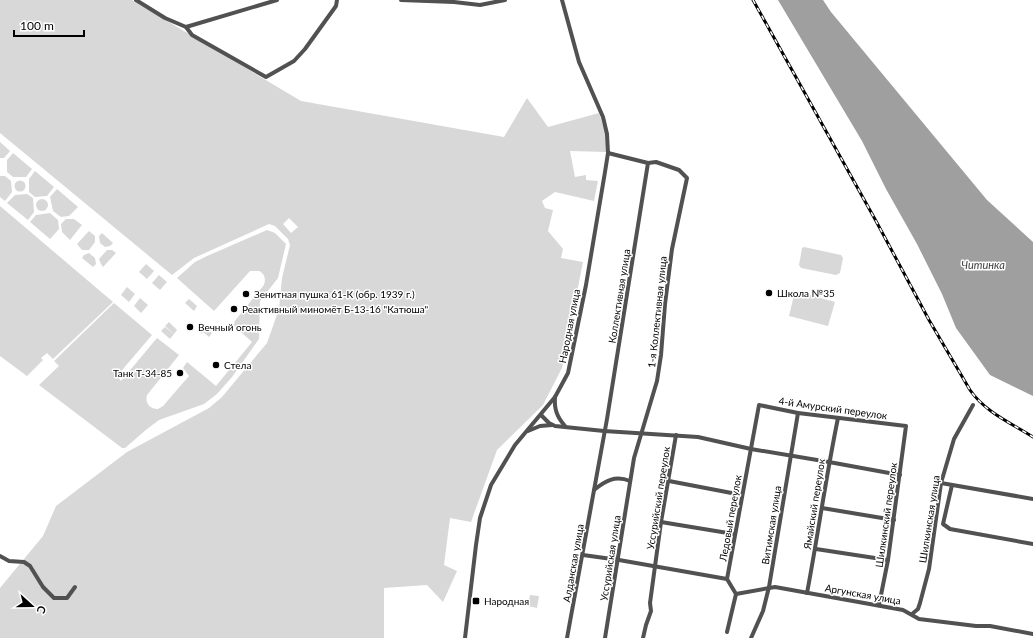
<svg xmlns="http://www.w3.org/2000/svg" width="1033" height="638" viewBox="0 0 1033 638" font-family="Lato,sans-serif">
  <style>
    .green { fill: #d8d8d8; fill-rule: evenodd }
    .water { fill: #9f9f9f }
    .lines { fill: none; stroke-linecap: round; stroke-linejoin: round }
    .street { stroke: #515151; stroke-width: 4 }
    .rail-casing { stroke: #000; stroke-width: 3 }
    .rail { stroke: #fff; stroke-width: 1.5; stroke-dasharray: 4.5; stroke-linecap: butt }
    .poi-dot { fill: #000; stroke: #fff; stroke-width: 1.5 }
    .labels { text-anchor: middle; stroke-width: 3; stroke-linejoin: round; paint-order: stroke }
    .poi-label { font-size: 10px; fill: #000; stroke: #fff; text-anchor: start }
    .street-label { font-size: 10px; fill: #000; stroke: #fff }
    .water-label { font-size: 11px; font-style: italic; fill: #404040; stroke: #fff }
  </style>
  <rect width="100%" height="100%" fill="#fff"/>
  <g class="green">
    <path d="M0,0h132l169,101 203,36 23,-39 21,29 51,-14 7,22v17l-36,-1 5,26 11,-2v5l12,1 -4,20 -39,-9 -13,9 3,7 8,2 -5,21 15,18 -2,9 22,4 -21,106 -19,37 -46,45 -26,72 -21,-4 -6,47 13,6 -14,31 -16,-17 -43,3v50h-384v-50l43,-52 13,-30 71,-54 82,-44 13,-11 45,-54 12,-34 3,-31 8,-33 -2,-6 -13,-13 -6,-2 -75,34 -22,17 -172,-142zM289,218l9,9 -7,6 -8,-9z"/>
    <path d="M0,142l10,9 -6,7h-4z"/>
    <path d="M13,153l19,16 -6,8h-13l-6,-5v-12z"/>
    <path d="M35,171l19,16 -7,9 -12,1 -6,-5v-13z"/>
    <path d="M0,176h5l6,5 1,11 -7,9 -5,-4z"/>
    <circle cx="20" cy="186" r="5.5"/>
    <path d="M57,189l21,18 -9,9 -8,1 -8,-6 -3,-14z"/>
    <path d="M27,194l6,4 1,14 -6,8 -21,-17 8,-8z"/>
    <circle cx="42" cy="205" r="6"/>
    <path d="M0,206l113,96 -60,57 -6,-6 -6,5 2,2 -16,16 -27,-20z"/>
    <path d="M50,213l8,7 1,9 -9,10 -20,-17 6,-7z"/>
    <path d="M66,219h8l8,6 -12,15 -8,-8 -1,-8z"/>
    <path d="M267,230l8,3 11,11 -8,34 -18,23 -1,38 -27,38 -15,17 -13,10 -45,16 -12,9 -22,19h-3l-83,-63 20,-19 -5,-5 60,-58 38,32 -35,41 4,5 36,-43 22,17 -32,40c-2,8 2,14 11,14l5,-3 26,-30 -6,-8 4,-6 29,24 36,-44 -19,-17 2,-2 -1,-1 30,-37c2,-6 1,-11 -5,-14h-9l-36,40 -37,-33 18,-16 12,-6z"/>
    <path d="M89,231l6,5v6l-6,8h-7l-5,-6z"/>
    <path d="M102,233l11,10 -3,3 -5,1 -5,-4 -1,-7z"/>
    <path d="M804,247l37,8 2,3 -3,15 -4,2 -35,-7 -2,-3 3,-17z"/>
    <path d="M107,250h5l4,3 -13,14 -2,-3 -2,-5z"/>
    <path d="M89,253l6,5 1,6 -3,3 -11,-9 2,-3z"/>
    <path d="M146,264l8,7 -7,8 -8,-7z"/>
    <path d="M159,275l8,7 -7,8 -8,-7z"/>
    <path d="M127,287l8,7 -6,8 -8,-7z"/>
    <path d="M795,291l40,11 -7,24 -39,-10z"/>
    <path d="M140,298l8,7 -7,8 -7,-7z"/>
    <path d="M189,299l8,7 -3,5 -9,-8z"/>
    <path d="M169,322l8,8 -3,4 -9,-8z"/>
    <path d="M203,325l9,8 -3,4 -6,-5 -1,2 -3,-3z"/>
    <path d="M165,327l9,7 -4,5 -9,-8z"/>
    <path d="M530,595l9,1 -2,12 -9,-2z"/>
  </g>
  <path class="water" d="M778,0h45l8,12 156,188 46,42v154l-43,-21 -34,-47 -14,-34 -25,-50 -31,-55 -24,-48z"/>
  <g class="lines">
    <g class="street">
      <path d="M136,0l29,18 21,9 6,8 74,42 28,-16 11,-12 31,-43 1,-6"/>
      <path d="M401,0l53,2 26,3 25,-5"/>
      <path d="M186,27l91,-27"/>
      <path d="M555,397c-1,12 2,20 10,29"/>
      <path d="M541,415l8,8 6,3 49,5 94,6 53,12 78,13 71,13"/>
      <path d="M528,431l12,-5 12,-1"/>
      <path d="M669,481l73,14"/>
      <path d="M941,483l92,16"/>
      <path d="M952,485l-9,39 7,5 83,15"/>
      <path d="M594,490c11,-9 21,-15 36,-9"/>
      <path d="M822,508l72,12"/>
      <path d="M661,522l73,12"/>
      <path d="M816,549l72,11"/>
      <path d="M583,555l36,5 108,19"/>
      <path d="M0,556l9,5 15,1 6,4 13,21 11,11h13l8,-11"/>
      <path d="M807,593c11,-58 19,-117 31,-175"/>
      <path d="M736,594l39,-7 128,23 16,9 57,7h14l43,8"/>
      <path d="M912,614l6,-5 2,-6 9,-34 12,-86 13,-44 19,-34"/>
      <path d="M727,632l9,-38 -9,-15 32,-174 39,8 108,13 -18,134 -9,45"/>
      <path d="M465,638l11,-93 4,-27 11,-33 24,-40 40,-48 13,-24 18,-88 19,-113 3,-19 -1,-19 -4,-17 -24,-55 -17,-62"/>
      <path d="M567,638l40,-219 41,-256"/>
      <path d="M605,638l29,-180 23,-77 4,-26 4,-51 7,-55 15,-71 -8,-8 -23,-8 -8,1 -40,-10"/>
      <path d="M643,638l3,-13 5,-14 -1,-8 11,-81 15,-87"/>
      <path d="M751,638l12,-27 6,-24 29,-174"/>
    </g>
    <g class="rail-casing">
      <path id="rail" d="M753,0l123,221 53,99 41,70c15,22 41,33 63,47"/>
    </g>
    <use href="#rail" class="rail"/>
  </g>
  <g class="poi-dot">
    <circle cx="769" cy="293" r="4"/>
    <circle cx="246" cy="294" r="4"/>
    <circle cx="234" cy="309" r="4"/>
    <circle cx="190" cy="327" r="4"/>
    <circle cx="216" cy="365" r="4"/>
    <circle cx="180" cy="373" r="4"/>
    <rect x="472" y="597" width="8" height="8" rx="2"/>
  </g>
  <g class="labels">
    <g class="poi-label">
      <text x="777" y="297">Школа №35</text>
      <text x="254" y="298">Зенитная пушка 61-К (обр. 1939 г.)</text>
      <text x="242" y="313">Реактивный миномёт Б-13-16 "Катюша"</text>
      <text x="198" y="331">Вечный огонь</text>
      <text x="224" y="369">Стела</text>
      <text x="172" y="377" text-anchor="end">Танк Т-34-85</text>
      <text x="484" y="605">Народная</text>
    </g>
    <g class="street-label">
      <text transform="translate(619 296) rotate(-81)" y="4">Коллективная улица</text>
      <text transform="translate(657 312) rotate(-84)" y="4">1-я Коллективная улица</text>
      <text transform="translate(569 326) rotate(-79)" y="4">Народная улица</text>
      <text transform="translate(833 408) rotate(8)" y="4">4-й Амурский переулок</text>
      <text transform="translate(658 498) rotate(-81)" y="4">Уссурийский переулок</text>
      <text transform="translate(814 504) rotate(-81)" y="4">Ямайский переулок</text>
      <text transform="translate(886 515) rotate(-82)" y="4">Шилкинский переулок</text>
      <text transform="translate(730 518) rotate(-80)" y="4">Ледовый переулок</text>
      <text transform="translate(929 519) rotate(-81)" y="4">Шилкинская улица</text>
      <text transform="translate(771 525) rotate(-81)" y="4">Витимская улица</text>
      <text transform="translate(610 558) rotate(-81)" y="4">Уссурийская улица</text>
      <text transform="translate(573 563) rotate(-80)" y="4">Алданская улица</text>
      <text transform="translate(863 594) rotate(10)" y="4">Аргунская улица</text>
    </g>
    <g class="water-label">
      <text x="983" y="269">Читинка</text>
    </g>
  </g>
  <g transform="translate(32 606) rotate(111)" stroke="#ffffff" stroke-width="3" paint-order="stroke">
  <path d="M0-3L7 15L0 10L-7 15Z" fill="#000000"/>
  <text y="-6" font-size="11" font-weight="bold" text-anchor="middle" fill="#000000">С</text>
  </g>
  <path d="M14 30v6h70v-6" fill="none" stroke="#000000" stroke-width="2"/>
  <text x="20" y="30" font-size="12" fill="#000000" stroke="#ffffff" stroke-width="3" paint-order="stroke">100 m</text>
</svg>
